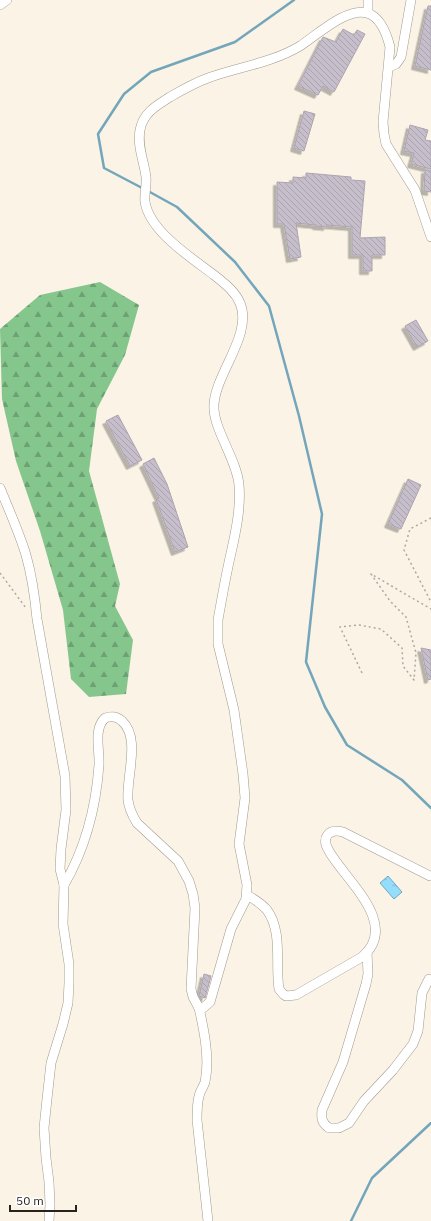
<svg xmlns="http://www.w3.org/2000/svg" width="431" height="1221" viewBox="0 0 431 1221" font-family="'IBM Plex Sans',sans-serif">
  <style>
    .forest { fill: url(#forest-firs) }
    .water { fill: url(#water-ripples); stroke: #74a6bb }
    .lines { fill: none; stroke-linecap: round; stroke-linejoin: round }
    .stream { stroke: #74a6bb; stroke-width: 2.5 }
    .building { fill: url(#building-back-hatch); stroke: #aba4b0; filter: url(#shadow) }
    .minor-casing { stroke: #a09a8e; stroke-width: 10 }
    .path { stroke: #aea89f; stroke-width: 1.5; stroke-dasharray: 2 3; stroke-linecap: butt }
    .minor { stroke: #fff; stroke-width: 9 }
  </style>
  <defs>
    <pattern id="forest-firs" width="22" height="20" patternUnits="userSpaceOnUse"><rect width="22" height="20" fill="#85c68d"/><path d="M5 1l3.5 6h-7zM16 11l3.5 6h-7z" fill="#6da173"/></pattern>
    <pattern id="water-ripples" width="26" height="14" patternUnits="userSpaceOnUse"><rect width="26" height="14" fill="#95ddfd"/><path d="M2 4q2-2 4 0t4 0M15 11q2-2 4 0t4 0" fill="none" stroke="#80bed9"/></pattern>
    <pattern id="building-back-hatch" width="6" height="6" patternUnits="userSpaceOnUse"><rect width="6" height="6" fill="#c6bfcb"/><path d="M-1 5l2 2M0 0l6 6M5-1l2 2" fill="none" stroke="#aaa4ae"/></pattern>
    <filter id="shadow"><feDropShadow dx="-3.5" dy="3.5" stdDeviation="0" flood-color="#0004"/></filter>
  </defs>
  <rect width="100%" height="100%" fill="#faf3e6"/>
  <path class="forest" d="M100,282l39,23 -14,50 -28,54 -8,62 31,113 -5,22 18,34 -7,54 -37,3 -18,-18 -8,-69 -23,-79 -24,-70 -14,-62 -2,-70 40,-34z"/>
  <path class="water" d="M388,876l14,16 -8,7 -14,-16z"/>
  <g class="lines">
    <g class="stream">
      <path d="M144,189l-40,-21 -6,-34 26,-40 27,-22 84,-30 59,-42"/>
      <path d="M148,191l29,16 58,55 34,44 30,110 23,98 -16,148 19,45 22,38 55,35 29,28"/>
      <path d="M351,1221l21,-43 59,-55"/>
    </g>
  </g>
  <g class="building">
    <path d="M428,6h3v64l-16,-4z"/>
    <path d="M343,29l11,6 3,-5 8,4 -31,58 -11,-6 -5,9 -20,-9 25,-49 13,5z"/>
    <path d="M304,111l11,3 -11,37 -10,-3z"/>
    <path d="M410,125l18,5 -3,10 6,1v28l-20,-5 3,-11 -10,-2z"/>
    <path d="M425,170h6v22l-7,-1z"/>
    <path d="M306,173l45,4v3l14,1 -5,57 25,-1v18h-13v16h-9v-16h-11v-28l-25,-2v2l-11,-1v-1l-20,-2 5,34 -11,2 -6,-35h-7v-42l16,1v-6l13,1z"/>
    <path d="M416,320l12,21 -11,6 -12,-21z"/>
    <path d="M118,415l24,45 -12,6 -24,-45z"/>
    <path d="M154,458l13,26 21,63 -13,5 -19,-53 3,-1 -16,-34z"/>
    <path d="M408,479l13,6 -20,44 -13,-5z"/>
    <path d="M421,648l10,2v29l-3,1z"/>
    <path d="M204,974l7,2 -6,22 -6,-2z"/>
  </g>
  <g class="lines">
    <g class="minor-casing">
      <g id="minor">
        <path d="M368,0v13"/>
        <path d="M0,5l7,-5"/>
        <path d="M389,67l7,-3 5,-7 10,-57"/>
        <path d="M0,488c9,22 19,44 26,67 6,21 9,43 11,64l28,157 1,34 -5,39 -1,20 4,16 -1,39 6,40v19l-1,20 -5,21 -12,39 -4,36 -3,29 2,30 3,24 1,23 -1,16"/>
        <path d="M64,885c21,-36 32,-78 35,-120 1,-14 -6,-36 6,-47 6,-2 12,-2 17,3 19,17 4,56 6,79 1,9 4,15 9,23l41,38 11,20 4,13 2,14 -4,81 2,8 6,11h4l7,-6 21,-73 15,-30 1,-14 -8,-41 6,-46 -2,-24 -9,-64 -16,-66v-24c4,-23 8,-45 13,-67 5,-22 10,-46 8,-68 -2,-26 -27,-57 -25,-81 2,-31 39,-70 26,-101 -5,-12 -16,-20 -26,-28 -22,-17 -64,-43 -69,-73 -1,-8 2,-17 1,-25 -2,-16 -9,-31 -6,-47 3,-17 16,-24 30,-33 12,-7 24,-14 38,-19 30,-11 64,-15 92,-32 17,-11 47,-39 67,-33 14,4 20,22 23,34l-7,75 1,12 2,10 29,46 16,47"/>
        <path d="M247,895c7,4 15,9 20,15 16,22 8,54 12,79l4,5 3,2 10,-1 66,-38c39,-33 -17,-77 -33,-106 -8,-13 -1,-23 14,-19l87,44"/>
        <path d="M367,952l1,22 -2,10 -23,78 -21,48c-1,9 0,13 7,18h10l10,-5 15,-22 29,-31 20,-26 5,-13 4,-38 7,-14"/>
        <path d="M199,1008c5,22 11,51 6,74 -1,4 -5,9 -6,14 -2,8 -2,16 -2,24l11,101"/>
      </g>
    </g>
    <g class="path">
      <path d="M431,518l-21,11 -6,21 27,52"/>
      <path d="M0,573l26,35"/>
      <path d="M362,673l-22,-46 19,-2 22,4 21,19 1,18 11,14 2,-27 -10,-36 -16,-16 -19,-27 60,35"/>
    </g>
    <use href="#minor" class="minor"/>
  </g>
  <path d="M10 1205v6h66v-6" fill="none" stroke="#272420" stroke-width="2"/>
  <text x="16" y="1205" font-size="12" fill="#272420" stroke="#ffffff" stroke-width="3" paint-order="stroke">50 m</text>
</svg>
